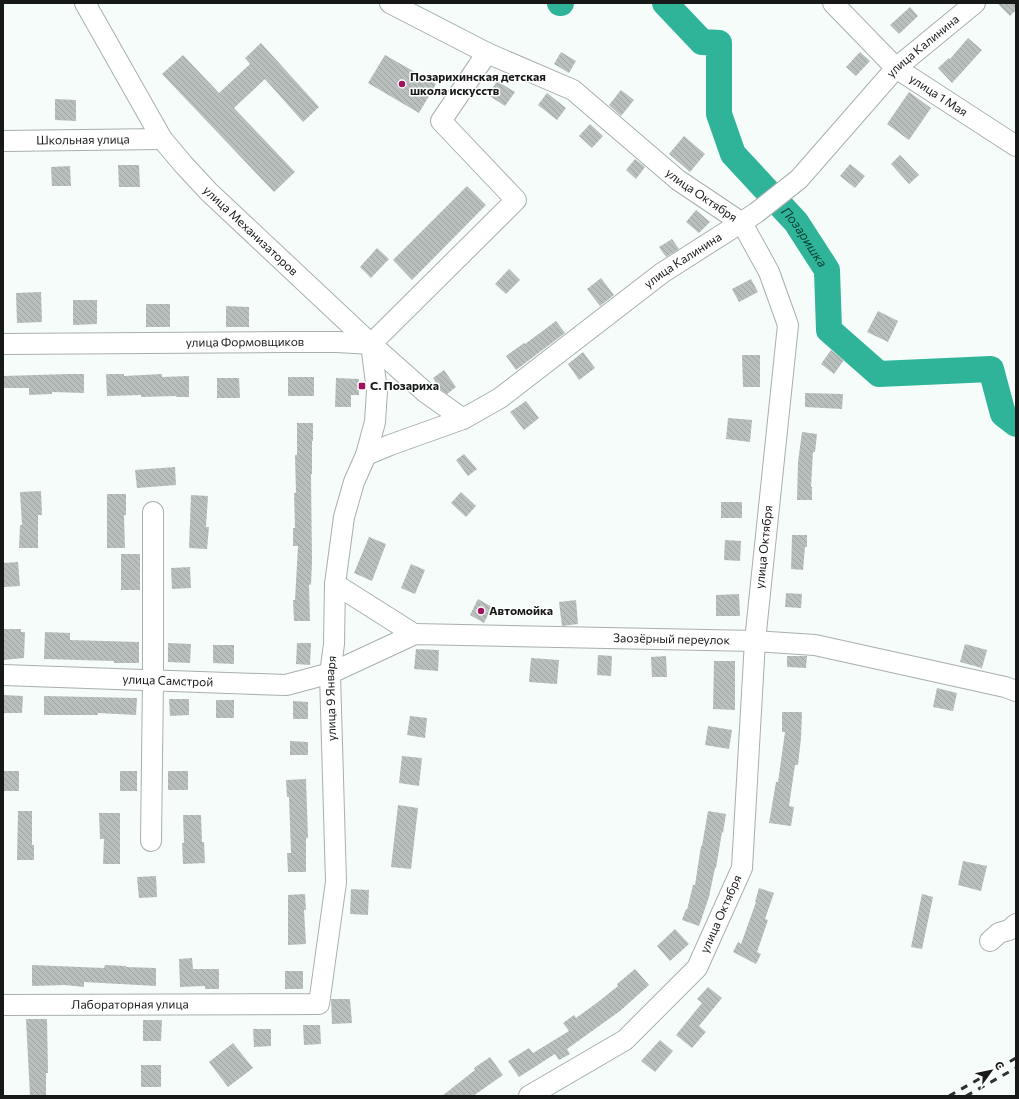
<svg xmlns="http://www.w3.org/2000/svg" width="1019" height="1099" viewBox="0 0 1019 1099" font-family="Commissioner,sans-serif">
  <style>
    .lines { fill: none; stroke-linecap: round; stroke-linejoin: round }
    .river { stroke: #2fb499; stroke-width: 26 }
    .building { fill: url(#building-back-hatch) }
    .minor-casing { stroke: #a8afad; stroke-width: 22 }
    .minor { stroke: #fff; stroke-width: 20 }
    .rail { stroke: #2e3130; stroke-width: 3; stroke-dasharray: 7 7; stroke-linecap: butt }
    .poi-dot { fill: #9f135e; stroke: #fff; stroke-width: 1.5 }
    .labels { text-anchor: middle; stroke-width: 3; stroke-linejoin: round; paint-order: stroke }
    .street-label { font-size: 12px; fill: #161918; stroke: #fff }
    .poi-label { font-size: 12px; font-weight: bold; fill: #161918; stroke: #fff; text-anchor: start }
    .water-label { font-size: 13px; font-style: italic; fill: #074135; stroke: #fff }
  </style>
  <defs>
    <pattern id="building-back-hatch" width="6" height="6" patternUnits="userSpaceOnUse"><rect width="6" height="6" fill="#b8bfbc"/><path d="M-1 5l2 2M0 0l6 6M5-1l2 2" fill="none" stroke="#9da4a1"/></pattern>
  </defs>
  <rect width="100%" height="100%" fill="#f5fcfa"/>
  <g class="lines">
    <g class="river">
      <path d="M560,3h1"/>
      <path id="s1" d="M665,3l37,39 17,1v71l14,40 63,68 31,48 2,60 50,44 112,-5 12,45 13,10"/>
    </g>
  </g>
  <g class="building">
    <path d="M997,3h19v7l-6,6z"/>
    <path d="M910,7l8,9 -19,18 -9,-9z"/>
    <path d="M968,38l14,12 -30,33 -14,-15 11,-10 1,1z"/>
    <path d="M261,43l58,64 -16,15 -38,-43 -31,29 61,64 -21,20 -112,-118 21,-19 36,38 31,-29 -5,-6z"/>
    <path d="M561,52l15,9 -7,12 -15,-9z"/>
    <path d="M860,52l10,9 -14,15 -10,-9z"/>
    <path d="M385,55l51,29 -17,29 -51,-30z"/>
    <path d="M497,81l18,11 -10,14 -17,-11z"/>
    <path d="M621,90l13,10 -13,16 -12,-11z"/>
    <path d="M909,92l22,16 -22,32 -22,-16z"/>
    <path d="M547,93l19,15 -9,12 -19,-15z"/>
    <path d="M55,99l21,1v21l-21,-1z"/>
    <path d="M590,124l13,12 -11,12 -13,-12z"/>
    <path d="M684,136l21,18 -15,18 -21,-18z"/>
    <path d="M900,155l19,20 -10,9 -18,-20z"/>
    <path d="M635,159l10,8 -9,12 -10,-9z"/>
    <path d="M850,164l15,12 -10,12 -15,-12z"/>
    <path d="M118,165h21l1,22h-21z"/>
    <path d="M70,166l1,20h-19l-1,-19z"/>
    <path d="M467,186l19,19 -74,75 -19,-20z"/>
    <path d="M696,210l14,12 -11,11 -13,-11z"/>
    <path d="M672,239l7,10 -13,8 -7,-10z"/>
    <path d="M377,248l12,11 -18,19 -11,-11z"/>
    <path d="M509,269l11,11 -14,14 -11,-10z"/>
    <path d="M601,278l13,17 -14,11 -13,-17z"/>
    <path d="M751,279l7,13 -19,10 -7,-13z"/>
    <path d="M41,292l1,30 -25,1 -1,-30z"/>
    <path d="M73,300h24v24l-24,1z"/>
    <rect x="146" y="304" width="24" height="23"/>
    <path d="M226,306l23,1v20h-23z"/>
    <path d="M878,311l20,10 -10,21 -21,-10z"/>
    <path d="M556,321l9,12 -49,37 -10,-14 18,-13 1,1z"/>
    <path d="M831,350l13,10 -10,14 -13,-10z"/>
    <path d="M583,352l12,16 -16,12 -11,-16z"/>
    <path d="M742,355h18v32h-17z"/>
    <path d="M444,370l12,17 -9,7 -7,-5 -7,-11z"/>
    <path d="M69,374h15v19l-32,-1v2l-23,1v-7h-26v-12z"/>
    <path d="M106,374h18v2l38,-2v3l27,-1v21h-13v-1l-35,1v-2l-34,1z"/>
    <rect x="288" y="377" width="26" height="19"/>
    <path d="M217,378h22l1,20h-23z"/>
    <path d="M336,378l23,1v16h-8v12h-16z"/>
    <path d="M805,393l38,1 -1,15 -37,-2z"/>
    <path d="M526,401l13,17 -15,12 -14,-18z"/>
    <path d="M728,418l24,2 -2,22 -24,-3z"/>
    <path d="M297,423h16v18h-1v33h-1l1,87 -1,24 -2,-1 1,37h-16l-1,-21h2l3,-54h-5v-18h2l-1,-35h2l-1,-38h2z"/>
    <path d="M802,432l15,2 -2,18h-2l-2,35h1v13h-15l1,-38z"/>
    <path d="M464,454l13,15 -9,7 -12,-16z"/>
    <path d="M175,467l1,18 -39,3 -2,-18z"/>
    <path d="M41,491l1,24h-4v33h-19l1,-23h2l-2,-33z"/>
    <path d="M461,492l15,14 -10,11 -15,-14z"/>
    <path d="M107,494h19v21h-2l1,33h-18z"/>
    <path d="M191,495l17,1 -2,31h3l-2,22 -18,-1z"/>
    <rect x="721" y="502" width="21" height="16"/>
    <path d="M792,535h15v12h-2l-2,23 -12,-1z"/>
    <path d="M369,537l17,7 -14,37 -18,-8z"/>
    <path d="M725,540l16,1 -1,20 -16,-1z"/>
    <rect x="121" y="554" width="19" height="36"/>
    <path d="M18,562l2,24 -16,1 -1,-24z"/>
    <path d="M411,564l14,6 -10,24 -14,-6z"/>
    <path d="M190,567l1,21 -19,1 -1,-21z"/>
    <path d="M786,593l16,1 -1,14 -16,-1z"/>
    <path d="M739,594l1,22h-24v-21z"/>
    <path d="M478,599l14,8 -8,16 -14,-8z"/>
    <path d="M576,600l2,24 -16,2 -3,-24z"/>
    <path d="M3,629h18v3h4l-1,26 -21,2z"/>
    <path d="M45,632l25,1v7l69,2v21h-25v-2l-70,-2z"/>
    <path d="M168,643l23,1 -1,19 -22,-1z"/>
    <path d="M297,643h14l-1,22 -14,-1z"/>
    <path d="M965,644l22,6 -5,18 -22,-6z"/>
    <path d="M213,645h21v19l-21,-1z"/>
    <path d="M416,649l23,1 -1,21 -24,-2z"/>
    <path d="M598,655l14,1 -1,20 -14,-1z"/>
    <path d="M666,656l1,21h-15l-1,-20z"/>
    <path d="M787,656h20l-1,12 -19,-1z"/>
    <path d="M531,658l28,2 -2,24 -28,-2z"/>
    <path d="M714,661h21v49l-22,-1z"/>
    <path d="M937,688l20,5 -4,18 -20,-4z"/>
    <path d="M3,695l20,1 -1,17h-19z"/>
    <path d="M44,696l93,2 -1,17 -38,-2v2h-54z"/>
    <path d="M169,699h20v16l-19,1z"/>
    <rect x="216" y="700" width="18" height="18"/>
    <path d="M293,701l15,1v17h-15z"/>
    <path d="M782,712h20l-1,26 -3,27h-3l-6,41 5,1 -3,19 -22,-3 7,-41h2l7,-50h-3z"/>
    <path d="M410,716l17,2 -2,20 -18,-3z"/>
    <path d="M708,726l24,4 -3,19 -24,-4z"/>
    <path d="M290,741l18,1v13h-18z"/>
    <path d="M402,756l20,2 -3,28 -20,-3z"/>
    <rect x="3" y="771" width="16" height="20"/>
    <rect x="120" y="771" width="17" height="20"/>
    <rect x="168" y="771" width="20" height="19"/>
    <path d="M306,779l2,59h-2v34h-18l-1,-19h4l-2,-56h-2l-1,-17z"/>
    <path d="M398,805l20,3 -7,61 -20,-2z"/>
    <path d="M18,811h14v34h2v15h-17z"/>
    <path d="M708,811l18,3 -3,19 -1,-1 -6,36h-1l-6,29 -10,29 -17,-6 4,-11 1,1 6,-25h2l6,-39h1z"/>
    <path d="M99,813h21v51h-17l1,-25h-4z"/>
    <path d="M183,815h18l1,27h2l1,21 -22,1 -1,-21h2z"/>
    <path d="M963,861l24,5 -6,25 -23,-6z"/>
    <path d="M156,876l1,21 -18,1 -2,-21z"/>
    <path d="M759,888l15,5 -9,26 3,1 -11,32 4,2 -5,10 -23,-12 5,-10 3,2 15,-42h-1z"/>
    <path d="M351,889l18,1 -1,25 -18,-1z"/>
    <path d="M305,894l1,16h-2l2,34 -18,1v-50z"/>
    <path d="M922,894l11,3 -11,52 -11,-2z"/>
    <path d="M675,929l14,15 -19,17 -13,-15z"/>
    <path d="M192,958l1,11h26v20h-14v-3l-25,1 -1,-28z"/>
    <path d="M32,965l72,3 1,-3 21,1v1l30,1v18l-72,-4v5l-19,-2 -33,1z"/>
    <path d="M635,969l14,16 -29,26 -53,38 3,5 -11,6 -4,-6 -36,23 -11,-16 21,-13 4,5 36,-22 -6,-8 11,-8 2,3 22,-16 20,-16 -1,-2z"/>
    <rect x="285" y="971" width="18" height="18"/>
    <path d="M708,987l14,11 -23,28 7,6 -14,16 -16,-13 26,-32 -5,-4z"/>
    <path d="M331,999h19l2,24 -20,1z"/>
    <path d="M26,1019h21l1,54h-2v23h-16z"/>
    <path d="M143,1020h19l-1,21h-18z"/>
    <path d="M303,1025h17l1,19 -17,1z"/>
    <path d="M253,1029h18v17l-17,1z"/>
    <path d="M660,1040l13,11 -18,21 -14,-11z"/>
    <path d="M233,1043l20,25 -25,19 -19,-25z"/>
    <path d="M490,1057l13,18 -30,21h-31l33,-26 -1,-2z"/>
    <rect x="141" y="1065" width="20" height="22"/>
  </g>
  <g class="lines">
    <g class="minor-casing">
      <g id="minor">
        <path id="s2" d="M85,3l77,136 21,25 26,28 162,152 54,48 38,27"/>
        <path id="s3" d="M390,3l97,50 86,37 105,90 64,43 27,49 19,53 -33,316 -13,227 -45,100 -72,72 -96,56"/>
        <path id="s4" d="M833,3l63,65 120,78"/>
        <path id="s5" d="M3,141l159,-2"/>
        <path id="s6" d="M3,344l281,-2h53l34,2"/>
        <path d="M371,344l145,-144 -75,-79 46,-68"/>
        <path id="s7" d="M366,455l24,-10 73,-26 37,-21 162,-125 94,-60 43,-34 97,-111 79,-65"/>
        <path d="M335,584l79,50"/>
        <path id="s8" d="M3,675l283,10 45,-12 84,-39 340,7 60,4 190,42 11,4"/>
        <path d="M151,841l2,-160v-169"/>
        <path d="M990,941l9,-8 10,-3 7,-6"/>
        <path id="s9" d="M3,1005l316,-1 17,-122 -6,-208 4,-30 1,-60 9,-67 10,-35 12,-27 9,-33 2,-31 -6,-47"/>
      </g>
    </g>
    <use href="#minor" class="minor"/>
    <g class="rail">
      <path d="M949,1096l67,-38"/>
      <path d="M966,1096l50,-28"/>
    </g>
  </g>
  <g class="poi-dot">
    <circle cx="402" cy="84" r="4"/>
    <rect x="358" y="382" width="8" height="8" rx="2"/>
    <circle cx="481" cy="611" r="4"/>
  </g>
  <g class="labels">
    <g class="street-label">
      <text dy="4" stroke="none"><textPath href="#s7" startOffset="699">улица Калинина</textPath></text>
      <text dy="4" stroke="none"><textPath href="#s4" startOffset="141">улица 1 Мая</textPath></text>
      <text dy="4" stroke="none"><textPath href="#s5" startOffset="80">Школьная улица</textPath></text>
      <text dy="4" stroke="none"><textPath href="#s3" startOffset="369">улица Октября</textPath></text>
      <text dy="4" stroke="none"><textPath href="#s2" startOffset="284">улица Механизаторов</textPath></text>
      <text dy="4" stroke="none"><textPath href="#s7" startOffset="375">улица Калинина</textPath></text>
      <text dy="4" stroke="none"><textPath href="#s6" startOffset="242">улица Формовщиков</textPath></text>
      <text transform="translate(764 547) rotate(-84)" y="4">улица Октября</text>
      <text dy="4" stroke="none"><textPath href="#s8" startOffset="679">Заозёрный переулок</textPath></text>
      <text dy="4" stroke="none"><textPath href="#s8" startOffset="165">улица Самстрой</textPath></text>
      <text dy="4" stroke="none"><textPath href="#s9" startOffset="623">улица 9 Января</textPath></text>
      <text transform="translate(721 914) rotate(-66)" y="4">улица Октября</text>
      <text dy="4" stroke="none"><textPath href="#s9" startOffset="127">Лабораторная улица</textPath></text>
    </g>
    <g class="poi-label">
      <text x="410" y="81">Позарихинская детская<tspan x="410" dy="14">школа искусств</tspan></text>
      <text x="370" y="390">С. Позариха</text>
      <text x="489" y="615">Автомойка</text>
    </g>
    <g class="water-label">
      <text dy="5" stroke="none"><textPath href="#s1" startOffset="294">Позаришка</textPath></text>
    </g>
  </g>
  <rect width="1019" height="1099" fill="none" stroke="#161918" stroke-width="8"/>
  <g transform="translate(991 1071) rotate(57)" stroke="#ffffff" stroke-width="3" paint-order="stroke">
  <path d="M0-3L7 15L0 10L-7 15Z" fill="#161918"/>
  <text y="-6" font-size="11" font-weight="bold" text-anchor="middle" fill="#161918">С</text>
  </g>
</svg>
